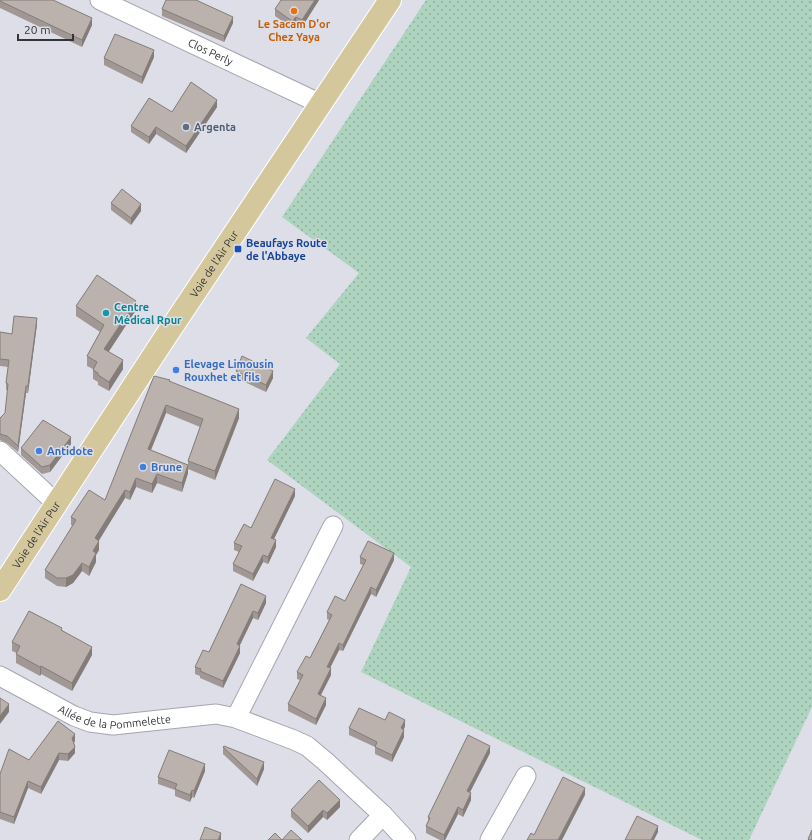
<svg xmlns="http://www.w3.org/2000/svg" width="812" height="840" viewBox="0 0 812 840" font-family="Ubuntu,sans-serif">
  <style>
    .grass { fill: url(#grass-dots) }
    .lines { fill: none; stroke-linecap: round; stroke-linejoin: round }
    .minor-casing { stroke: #a4a6af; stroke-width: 21 }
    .major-casing { stroke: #fff; stroke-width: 24 }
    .minor { stroke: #fff; stroke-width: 19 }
    .major { stroke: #d4c79c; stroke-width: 22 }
    .wall { fill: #a19895; fill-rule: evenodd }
    .shaded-wall { fill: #837c79 }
    .building { fill: #bbb1ad; stroke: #837c79 }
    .food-dot { fill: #e8710a; stroke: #dddee8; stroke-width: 1.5 }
    .service-dot { fill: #5c6f8a; stroke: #dddee8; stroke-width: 1.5 }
    .transit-dot { fill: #1a4fb4; stroke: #dddee8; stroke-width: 1.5 }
    .culture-dot { fill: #0f9aa8; stroke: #dddee8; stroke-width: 1.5 }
    .shop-dot { fill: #3f7fe0; stroke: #dddee8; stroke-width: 1.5 }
    .labels { text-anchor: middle; stroke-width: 3; stroke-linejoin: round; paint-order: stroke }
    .food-label { font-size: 11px; font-weight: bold; fill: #c56008; stroke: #dddee8 }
    .street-label { font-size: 11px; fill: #343538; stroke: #dddee8 }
    .service-label { font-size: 11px; font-weight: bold; fill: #4e5e75; stroke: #dddee8; text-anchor: start }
    .transit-label { font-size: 11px; font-weight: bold; fill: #164399; stroke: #dddee8; text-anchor: start }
    .culture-label { font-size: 11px; font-weight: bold; fill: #0d838f; stroke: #dddee8; text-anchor: start }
    .shop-label { font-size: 11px; font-weight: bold; fill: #366cbe; stroke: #dddee8; text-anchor: start }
  </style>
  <defs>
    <pattern id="grass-dots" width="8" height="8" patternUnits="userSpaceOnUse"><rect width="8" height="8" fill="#aed4bf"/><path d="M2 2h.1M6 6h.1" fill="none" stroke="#8ead9c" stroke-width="1.8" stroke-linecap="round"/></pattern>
  </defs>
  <rect width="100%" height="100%" fill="#dddee8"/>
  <path class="grass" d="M426,0h386v707l-63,133h-47l-341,-168 50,-105 -144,-107 73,-96 -34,-26 53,-65 -77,-56z"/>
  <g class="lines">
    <g class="minor-casing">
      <g id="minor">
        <path id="s1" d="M100,0l221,104"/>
        <path d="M0,451l56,52"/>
        <path id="s2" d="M0,676l74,40 16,6 23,3 103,-11 20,4 58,22 13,6 18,15 58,54 23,25"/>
        <path d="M236,718l97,-192"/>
        <path d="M359,840l24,-25"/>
        <path d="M490,840l36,-64"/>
      </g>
    </g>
    <g class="major-casing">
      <g id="major">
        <path id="s3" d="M0,590l166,-254 224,-336"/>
      </g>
    </g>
    <use href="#minor" class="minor"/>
    <use href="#major" class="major"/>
  </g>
  <g class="wall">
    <path d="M319,0l-17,27 -6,-3 -4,4 -17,-12v-7z"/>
    <path d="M0,1l92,24 -10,22 -82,-39z"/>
    <path d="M162,9l71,14 -9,19 -62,-26z"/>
    <path d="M154,57l-12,27 -38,-19v-7z"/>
    <path d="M217,107l-31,46 -30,-19 -7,10 -18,-12v-6l41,-14z"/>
    <path d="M111,203l30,8 -10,14 -20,-15z"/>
    <path d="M76,306l60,4 -28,42 15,17 -14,22 -11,-6v-3l-5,-3v-10l-6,-3v-10l13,-24 -24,-16z"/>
    <path d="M37,324l-9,69h-2l-8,59 -11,-9 -7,-3v-22l5,-5 3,-23h-2v-7l2,-16 -8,-1v-34l12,2z"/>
    <path d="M236,371l37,7 -7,14 -30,-14z"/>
    <path d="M170,382l69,36 -24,62 -27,-11v4l-6,19 -25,-9 -5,10 -16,-6 -6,13 -5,-2 -27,43 1,9 -3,5v7l-7,14 -7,-5 -9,12 -7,4 -9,-1 -12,-8v-8l28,-44 -2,-1v-8l34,-17zM166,413l34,14 -12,34v4l-37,-15z"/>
    <path d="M71,444l-21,28 -8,2 -21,-19v-7z"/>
    <path d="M295,496l-21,43 2,8 -8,17 -5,-2 -10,19 -20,-10v-7l6,-12 -5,-2v-7l17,-15z"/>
    <path d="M360,557l34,3 -18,37 -5,-3 -28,57 -4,-1 -9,18 1,7 -11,21 6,9 -10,20 -28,-14v-7l12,-24 -3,-1v-7l13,-14 19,-38 -2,-1v-7l18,-11 18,-36 -3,-1z"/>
    <path d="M241,584l25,19 -8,17 -5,-2 -13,27v8l-17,35 -23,-10v-2l-5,-2v-7l14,-15z"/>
    <path d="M62,630l30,25 -20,36 -31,-17 -1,2 -24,-13v-9l1,-1 -5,-2v-9z"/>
    <path d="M385,720l20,6 -1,3v8l-12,25 -17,-8v-7l-26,-12v-7z"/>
    <path d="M75,741l-1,2 1,10 -7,8 -9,-1 -18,34 -13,-6 -14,36 -14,-5v-45l29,-14z"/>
    <path d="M223,747l41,22 -7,17 -34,-32z"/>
    <path d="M490,753l-20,39 1,8 -8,17 -5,-3 -13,26h-5l-14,-7v-7l2,-5v-4z"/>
    <path d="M205,771l-11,27 -2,-1 -2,5 -15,-6v-6l-17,-6v-7z"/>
    <path d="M340,807l-13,13 -4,-3 -15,16 -17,-16v-7z"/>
  </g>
  <g class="shaded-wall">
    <path d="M315,0h4l-17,27v-7z"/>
    <path d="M233,17v6l-9,19v-6z"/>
    <path d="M296,17v7l-4,4v-7z"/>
    <path d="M92,18v7l-10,22v-7z"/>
    <path d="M154,50v7l-12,27v-7z"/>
    <path d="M217,100v7l-31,46v-7z"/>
    <path d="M156,127v7l-7,10v-7z"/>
    <path d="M141,204v7l-10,14v-7z"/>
    <path d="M136,301v9l-32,49v-10z"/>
    <path d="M37,318v6l-9,69v-7z"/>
    <path d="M123,360v9l-14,22v-9z"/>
    <path d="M273,371v7l-7,14v-7z"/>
    <path d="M26,386v7l-8,59v-6z"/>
    <path d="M166,405v8l-18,44v-8z"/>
    <path d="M239,409v9l-24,62v-9z"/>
    <path d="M71,437v7l-21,28v-7z"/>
    <path d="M188,465v8l-6,19v-9z"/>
    <path d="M157,474v9l-5,10v-9z"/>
    <path d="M136,478v9l-6,13v-8z"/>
    <path d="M295,489v7l-24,49v-7z"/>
    <path d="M125,490v8l-30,49v-9z"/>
    <path d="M276,540v7l-8,17v-7z"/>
    <path d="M99,541v9l-3,5v7l-7,14v-9l4,-16z"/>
    <path d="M394,553v7l-18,37v-7z"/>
    <path d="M263,555v7l-10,19v-7z"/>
    <path d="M82,563v8l-9,12 -7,4v-9z"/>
    <path d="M371,587v7l-28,57v-6z"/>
    <path d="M266,596v7l-8,17v-7z"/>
    <path d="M253,611v7l-16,33v-7z"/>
    <path d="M339,643v7l-12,24v-7z"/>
    <path d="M240,646v7l-17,35v-7z"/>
    <path d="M92,647v8l-20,36v-8z"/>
    <path d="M41,666v8l-1,2v-9z"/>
    <path d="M331,668v7l-13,26v-7z"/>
    <path d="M326,698v7l-10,20v-6z"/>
    <path d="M9,704v8l-9,12v-8z"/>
    <path d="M405,720v6l-4,9v-7z"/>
    <path d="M404,730v7l-12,25v-7z"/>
    <path d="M75,734v7l-3,4v-7z"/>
    <path d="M490,746v7l-23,45v-7z"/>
    <path d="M75,747v6l-7,8v-7z"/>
    <path d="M59,753v7l-18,34v-7z"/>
    <path d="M264,762v7l-7,17v-7z"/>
    <path d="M205,764v7l-11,27v-7z"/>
    <path d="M28,781v7l-14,36v-7z"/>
    <path d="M585,788v7l-23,45h-4z"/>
    <path d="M192,790v7l-2,5v-7z"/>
    <path d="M471,793v7l-8,17v-7z"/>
    <path d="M340,800v7l-13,13v-7z"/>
    <path d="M458,807v7l-13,26h-1v-5z"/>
    <path d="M323,810v7l-15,16v-7z"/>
    <path d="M658,826v6l-4,8h-3z"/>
    <path d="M221,833v7h-3z"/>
  </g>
  <g class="building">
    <path d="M0,0h53l39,18 -10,22 -82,-39z"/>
    <path d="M166,0h30l37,17 -9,19 -62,-27z"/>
    <path d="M281,0h34l-13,20 -6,-3 -4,4 -17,-12z"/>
    <path d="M115,34l39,16 -12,27 -38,-19z"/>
    <path d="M191,82l26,18 -31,46 -30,-19 -7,10 -18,-11 18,-28 23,14z"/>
    <path d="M122,189l19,15 -10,14 -20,-15z"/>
    <path d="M97,275l39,26 -32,48 19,11 -14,22 -11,-7v-2l-5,-3 4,-8 -10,-6 17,-31 -28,-19z"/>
    <path d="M14,316l23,2 -9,68h-2l-8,60 -11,-10 -7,-2v-16l5,-5 3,-29 -2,-1 3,-23 -9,-1v-27l12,2z"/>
    <path d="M242,356l31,15 -7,14 -30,-14z"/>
    <path d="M154,376l16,4 -1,1 70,28 -24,62 -27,-10 15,-42 -37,-14 -18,44 40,16 -6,18 -25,-9 -5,10 -16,-6 -6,14 -5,-2 -30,48 4,3 -6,10 3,2 -7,14 -7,-4 -9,12 -7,3h-9l-12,-8 31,-50 -5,-3 18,-27 16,10z"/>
    <path d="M43,420l28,17 -21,28 -8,2 -21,-19z"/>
    <path d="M275,479l20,10 -24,49 5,2 -8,17 -5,-2 -10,19 -20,-10 9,-18 -8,-3 10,-19 7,4z"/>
    <path d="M368,541l26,12 -18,37 -5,-3 -28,58 -4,-2 -12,24 4,1 -13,26 8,4 -10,21 -28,-15 15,-29 -6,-3 9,-16 4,2 22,-43 -5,-3 8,-16 10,5 21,-41 -6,-3z"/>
    <path d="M241,584l25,12 -8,17 -5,-2 -16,33 3,2 -17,35 -23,-10 1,-2 -6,-2 8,-17 6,2z"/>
    <path d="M29,611l33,17 -1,2 31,17 -20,36 -31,-17 -1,1 -24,-13 4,-8 -8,-4z"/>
    <path d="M0,698l9,6 -9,12z"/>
    <path d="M359,708l26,12 4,-8 16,8 -4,8 3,2 -12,25 -17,-8 2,-5 -28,-14z"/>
    <path d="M58,721l17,13 -3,4 3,9 -7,7 -9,-1 -18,34 -13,-6 -14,36 -14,-5v-38l9,-25 20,11z"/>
    <path d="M468,735l22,11 -23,45 4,2 -8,17 -5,-3 -14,28 -18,-9 4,-8 -2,-1z"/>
    <path d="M224,746l40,16 -7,17 -34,-32z"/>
    <path d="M169,750l36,14 -11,27 -2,-1 -2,5 -15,-6 2,-5 -19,-7z"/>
    <path d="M563,777l22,11 -27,52h-31l4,-7 3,2z"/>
    <path d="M319,780l21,20 -13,13 -4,-3 -15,16 -17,-16z"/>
    <path d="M637,816l21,10 -7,14h-26z"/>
    <path d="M205,827l16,6 -3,7h-18z"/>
    <path d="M291,830l11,10h-34l7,-7 7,7z"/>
    <path d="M812,830v10h-3l-1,-1z"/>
  </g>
  <circle class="food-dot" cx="294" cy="11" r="4"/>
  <circle class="service-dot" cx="186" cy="127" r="4"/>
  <rect class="transit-dot" x="234" y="245" width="8" height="8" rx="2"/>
  <circle class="culture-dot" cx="106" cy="313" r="4"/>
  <g class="shop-dot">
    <circle cx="176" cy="370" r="4"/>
    <circle cx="39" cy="451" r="4"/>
    <circle cx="143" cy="467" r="4"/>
  </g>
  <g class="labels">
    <g class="food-label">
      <text x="294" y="28">Le Sacam D'or<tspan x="294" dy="13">Chez Yaya</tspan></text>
    </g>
    <g class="street-label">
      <text dy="4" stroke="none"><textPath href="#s1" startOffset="122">Clos Perly</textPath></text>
      <text dy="4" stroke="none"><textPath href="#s3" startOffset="390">Voie de l'Air Pur</textPath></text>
      <text dy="4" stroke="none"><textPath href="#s3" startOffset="66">Voie de l'Air Pur</textPath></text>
      <text dy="4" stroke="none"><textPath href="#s2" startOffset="125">Allée de la Pommelette</textPath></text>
    </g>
    <g class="service-label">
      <text x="194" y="131">Argenta</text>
    </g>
    <g class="transit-label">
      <text x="246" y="247">Beaufays Route<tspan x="246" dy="13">de l'Abbaye</tspan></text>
    </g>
    <g class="culture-label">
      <text x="114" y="311">Centre<tspan x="114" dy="13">Médical Rpur</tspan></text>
    </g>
    <g class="shop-label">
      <text x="184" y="368">Elevage Limousin<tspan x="184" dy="13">Rouxhet et fils</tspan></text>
      <text x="47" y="455">Antidote</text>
      <text x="151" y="471">Brune</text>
    </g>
  </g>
  <path d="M18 34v6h55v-6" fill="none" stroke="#343538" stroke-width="2"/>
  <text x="24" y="34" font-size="12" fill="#343538" stroke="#dddee8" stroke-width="3" paint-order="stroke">20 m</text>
</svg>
